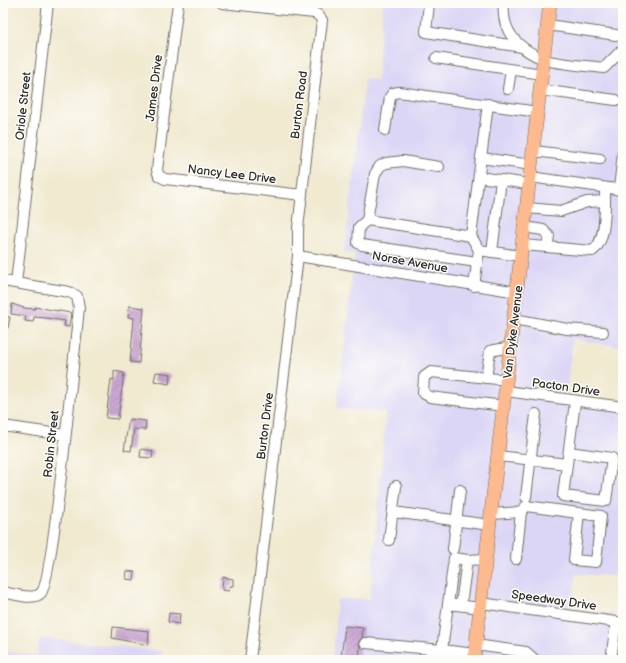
<svg xmlns="http://www.w3.org/2000/svg" width="626" height="663" viewBox="0 0 626 663" font-family="'Balsamiq Sans',sans-serif">
  <style>
    .built { fill: #dcd6f6 }
    .building { fill: url(#building-hatch) }
    .lines { fill: none; stroke-linecap: round; stroke-linejoin: round }
    .minor-casing { stroke: #706e65; stroke-width: 12 }
    .major-casing { stroke: #706e65; stroke-width: 14 }
    .minor { stroke: #fff; stroke-width: 10 }
    .major { stroke: #fcba8e; stroke-width: 13 }
    .labels { text-anchor: middle; stroke-width: 3; stroke-linejoin: round; paint-order: stroke }
    .street-label { font-size: 12px; fill: #2b2b2b; stroke: #fdfcf7 }
  </style>
  <defs>
    <pattern id="building-hatch" width="6" height="6" patternUnits="userSpaceOnUse"><rect width="6" height="6" fill="#cba7d3"/><path d="M-1 1l2-2M0 6l6-6M5 7l2-2" fill="none" stroke="#a588ab"/></pattern>
  </defs>
  <rect width="100%" height="100%" fill="#fdfcf7"/>
  <filter id="ink" filterUnits="userSpaceOnUse"><feTurbulence type="fractalNoise" baseFrequency=".025" numOctaves="2"/><feDisplacementMap in="SourceGraphic" scale="8" xChannelSelector="R" yChannelSelector="G"/><feConvolveMatrix kernelMatrix="1 2 1 2 8 2 1 2 1" color-interpolation-filters="sRGB"/></filter>
  <filter id="wash" filterUnits="userSpaceOnUse"><feTurbulence type="fractalNoise" baseFrequency=".012" numOctaves="4" result="noise"/><feDisplacementMap in="SourceGraphic" scale="16" xChannelSelector="R" yChannelSelector="G"/><feGaussianBlur stdDeviation="0.9" result="paint"/><feColorMatrix in="noise" values="0 0 0 0 0 0 0 0 0 0 0 0 0 0 0 0 0 1.4 0 .05"/><feComposite in="paint" operator="in"/></filter>
  <g filter="url(#wash)">
    <rect width="100%" height="100%" fill="#f1ead1"/>
    <g class="built">
      <path d="M383,3h240v344l-50,-8 -8,61 58,7v170l-47,-3 -5,35 43,5 -6,46h-275l4,-61h33l16,-186 -49,-5 18,-155h-11l21,-175 12,2z"/>
      <path d="M40,638l122,13 -1,9h-158v-9l34,5z"/>
    </g>
    <g id="blocks">
      <g class="building">
        <path d="M12,304l12,4 11,1v-2l36,6 -2,14 -5,-1 1,-5 -19,-3 -12,-1 -1,5 -8,-1 1,-5 -15,-2z"/>
        <path d="M129,306l15,2 -5,55 -9,-1 4,-44 -6,-1z"/>
        <path d="M3,316l7,1 -2,11 -5,-1z"/>
        <path d="M114,371l10,2 -6,46 -12,-1 5,-39 3,1z"/>
        <path d="M156,372l15,2 -2,10 -15,-3z"/>
        <path d="M129,419l17,2 -1,9 -11,-1 -3,22 -7,-1z"/>
        <path d="M141,449l12,2 -1,7 -12,-1z"/>
        <path d="M127,571l8,1 -1,8 -8,-1z"/>
        <path d="M223,577l10,2v7h-3l-1,5 -7,-1z"/>
        <path d="M169,613l11,1 -1,10 -11,-2z"/>
        <path d="M345,626l18,2 -1,10 -3,4 1,5 -1,13 -18,-2z"/>
        <path d="M113,627l36,4 -1,14 -36,-7z"/>
      </g>
    </g>
  </g>
  <g filter="url(#ink)">
    <use href="#blocks" fill-opacity="0" stroke="#706e65" stroke-width="1"/>
    <g class="lines">
      <g class="minor-casing">
        <g id="minor">
          <path d="M178,3l-21,167 2,6 6,3 137,16"/>
          <path d="M222,3l92,10 4,2 4,5 -24,208v28l-48,404"/>
          <path d="M429,3l-3,29 96,15"/>
          <path d="M504,3c-3,28 13,45 39,56 12,5 47,7 61,9l19,-19"/>
          <path d="M548,25l75,11"/>
          <path d="M436,58l106,16"/>
          <path d="M508,89l3,-19"/>
          <path d="M540,90l76,10"/>
          <path d="M385,130l5,-33 3,-4 6,-1 139,20"/>
          <path d="M534,151l66,8"/>
          <path d="M481,158l51,7"/>
          <path d="M439,167l-36,-6 -17,2 -6,3 -5,8 -8,46 104,16"/>
          <path d="M479,177l50,7"/>
          <path d="M530,177l93,13"/>
          <path d="M619,190l4,-38"/>
          <path d="M527,208l34,3 26,-9 18,-1"/>
          <path d="M367,220l-8,7 -1,16 4,2 115,17"/>
          <path d="M522,245l25,2 2,-11 -6,-6 -19,-3"/>
          <path d="M547,247l45,4c15,-8 13,-47 13,-63"/>
          <path d="M479,250l-8,-14 17,-132"/>
          <path d="M492,252l9,-72"/>
          <path d="M298,256l219,36"/>
          <path d="M3,281l66,11 8,4 2,12c-4,35 -26,274 -38,285 -8,8 -28,1 -38,-1"/>
          <path d="M16,283l32,-280"/>
          <path d="M474,286l5,-36 42,6"/>
          <path d="M514,319l53,10 36,3"/>
          <path d="M486,378l4,-27 21,-4"/>
          <path d="M506,391l117,16"/>
          <path d="M504,406l-74,-9 -7,-4 1,-16 7,-5 76,8"/>
          <path d="M3,426l62,9"/>
          <path d="M498,456l69,8 8,-62"/>
          <path d="M567,464l-4,32 43,5 6,-43 -43,-6"/>
          <path d="M526,497l10,-83"/>
          <path d="M393,512l97,13"/>
          <path d="M491,514l30,-2 5,-6 75,10 -5,46 -22,-2 5,-47"/>
          <path d="M389,540l7,-54"/>
          <path d="M453,549l7,-59"/>
          <path d="M516,559l5,-47"/>
          <path d="M481,603l142,20"/>
          <path d="M448,604l6,-46 13,2"/>
          <path d="M461,605l6,-45 19,-1"/>
          <path d="M365,643l77,7"/>
          <path d="M476,645l50,7 9,8"/>
          <path d="M475,654l-33,-4 6,-46 33,4"/>
          <path d="M611,660l5,-38"/>
        </g>
      </g>
      <g class="major-casing">
        <path id="major" d="M474,660l76,-657"/>
      </g>
      <use href="#minor" class="minor"/>
      <use href="#major" class="major"/>
    </g>
  </g>
  <g class="labels">
    <g class="street-label">
      <text transform="translate(154 88) rotate(-83)" y="4">James Drive</text>
      <text transform="translate(299 105) rotate(-83)" y="4">Burton Road</text>
      <text transform="translate(23 106) rotate(-84)" y="4">Oriole Street</text>
      <text transform="translate(232 174) rotate(7)" y="4">Nancy Lee Drive</text>
      <text transform="translate(410 262) rotate(10)" y="4">Norse Avenue</text>
      <text transform="translate(513 332) rotate(-83)" y="4">Van Dyke Avenue</text>
      <text transform="translate(566 387) rotate(8)" y="4">Pacton Drive</text>
      <text transform="translate(265 426) rotate(-83)" y="4">Burton Drive</text>
      <text transform="translate(51 444) rotate(-84)" y="4">Robin Street</text>
      <text transform="translate(554 600) rotate(8)" y="4">Speedway Drive</text>
    </g>
  </g>
  <rect width="626" height="663" fill="none" stroke="#fdfcf7" stroke-width="16"/>
</svg>
